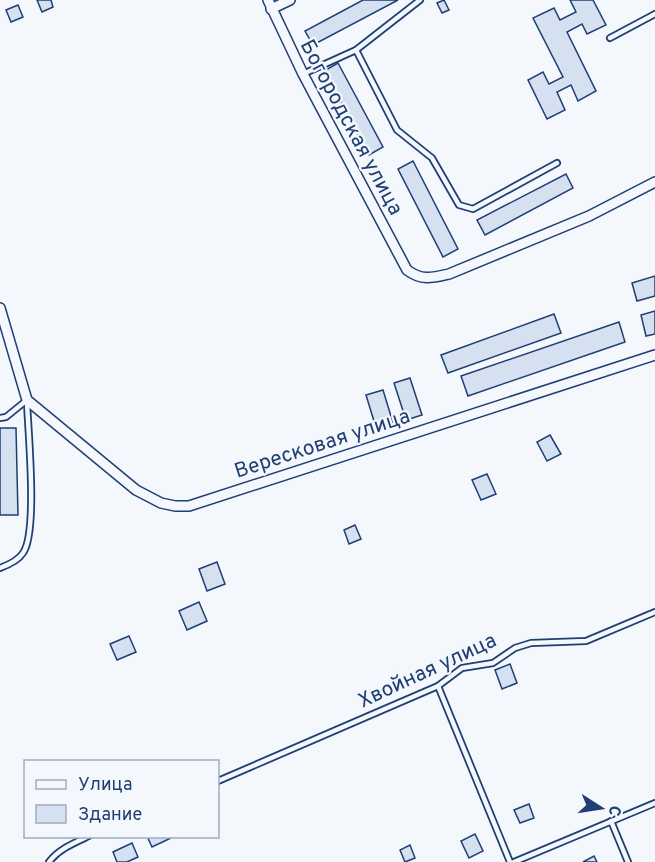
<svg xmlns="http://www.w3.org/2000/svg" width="655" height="862" viewBox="0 0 655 862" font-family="Overpass,sans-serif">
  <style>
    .building { fill: #d5e0f0; stroke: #1d3f73; stroke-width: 1.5 }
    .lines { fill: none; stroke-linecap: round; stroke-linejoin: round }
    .lane-casing { stroke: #1d3f73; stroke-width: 8 }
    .street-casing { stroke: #1d3f73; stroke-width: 12 }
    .lane { stroke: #f4f7fb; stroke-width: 4.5 }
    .street { stroke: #f4f7fb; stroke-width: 9 }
    .labels { text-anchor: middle; stroke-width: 4.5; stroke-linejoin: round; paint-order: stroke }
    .street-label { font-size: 21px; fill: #1d3f73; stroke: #f4f7fb }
  </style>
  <rect width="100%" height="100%" fill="#f4f7fb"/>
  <g class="building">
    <path d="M37,0h14l2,7 -11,5z"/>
    <path d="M363,0h35l-85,45 -8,-14z"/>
    <path d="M444,0l5,10 -7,3 -5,-10z"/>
    <path d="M570,0h23l13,25 -19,9 -5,-10 -15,8 29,59 -18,10 -7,-16 -14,7 8,18 -18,9 -19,-39 15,-8 6,12 14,-7 -30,-59 21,-10 6,12 16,-8z"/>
    <path d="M18,5l5,12 -12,5 -5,-12z"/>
    <path d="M338,63l45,84 -14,8 -45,-84z"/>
    <path d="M413,161l45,88 -15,8 -45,-88z"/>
    <path d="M566,174l7,14 -88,47 -8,-15z"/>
    <path d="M655,276v20l-18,5 -5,-18z"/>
    <path d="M655,311v23l-9,2 -5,-21z"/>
    <path d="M554,314l7,19 -113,40 -7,-18z"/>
    <path d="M619,322l6,20 -157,54 -7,-20z"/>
    <path d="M410,378l12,37 -16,5 -12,-37z"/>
    <path d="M383,390l11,36 -17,5 -11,-36z"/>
    <path d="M0,428h16l2,87h-18z"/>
    <path d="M550,435l11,19 -14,7 -10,-19z"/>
    <path d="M487,474l9,20 -15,6 -9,-20z"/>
    <path d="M355,525l6,14 -12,5 -5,-14z"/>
    <path d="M217,562l8,22 -18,7 -8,-22z"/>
    <path d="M199,602l8,19 -20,9 -8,-19z"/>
    <path d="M129,636l7,16 -19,8 -7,-16z"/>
    <path d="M510,664l7,19 -15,6 -7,-19z"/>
    <path d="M529,804l5,14 -14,5 -6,-13z"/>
    <path d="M475,834l8,17 -14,7 -8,-17z"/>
    <path d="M147,836h24v2l-19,9z"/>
    <path d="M132,843l6,14 -11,5h-10l-4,-10z"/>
    <path d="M410,845l5,13 -10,4 -5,-12z"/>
    <path d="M594,856l3,6h-14z"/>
  </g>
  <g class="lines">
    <g class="lane-casing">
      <g id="lane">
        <path d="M420,0l-64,50 41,80 35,28 27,47 14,4 84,-46"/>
        <path d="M610,38l45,-24"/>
        <path d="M303,74l53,-24"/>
        <path d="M0,418l6,-1 21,-17"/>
        <path d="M0,568c8,-3 18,-7 23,-15 15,-21 5,-122 4,-151"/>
        <path d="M438,686l72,176"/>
        <path d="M218,781l220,-95 24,-18 31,-5 22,-15 16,-5 55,-2 69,-29"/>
        <path d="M611,821l17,41"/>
        <path d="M49,862c10,-13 25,-19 40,-26"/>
        <path d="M514,862l141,-59"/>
      </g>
    </g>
    <g class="street-casing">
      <g id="street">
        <path d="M268,0l35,74 104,196c15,11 25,8 42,4l140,-58 66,-34"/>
        <path d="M271,9l19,-9"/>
        <path d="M0,308l27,92 109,90 25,13 14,3h14l466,-151"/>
      </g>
    </g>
    <use href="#lane" class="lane"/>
    <use href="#street" class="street"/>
  </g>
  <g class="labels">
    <g class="street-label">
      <text transform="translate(352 127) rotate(62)" y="7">Богородская улица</text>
      <text transform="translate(322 443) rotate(-18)" y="7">Вересковая улица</text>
      <text transform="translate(427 670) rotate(-25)" y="7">Хвойная улица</text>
    </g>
  </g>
  <rect x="24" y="760" width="195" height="78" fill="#f4f7fb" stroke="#9eadc5" stroke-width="1.5"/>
  <rect x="36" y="780" width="30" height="9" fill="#f4f7fb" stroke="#9eadc5" stroke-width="1.5"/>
  <text x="78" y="790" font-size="18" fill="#1d3f73">Улица</text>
  <rect x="36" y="805" width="30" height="18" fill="#d5e0f0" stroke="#9eadc5" stroke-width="1.5"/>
  <text x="78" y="820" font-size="18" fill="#1d3f73">Здание</text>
  <g transform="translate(601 808) rotate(102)" stroke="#f4f7fb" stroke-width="4.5" paint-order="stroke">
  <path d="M0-4.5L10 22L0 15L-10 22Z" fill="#1d3f73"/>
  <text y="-9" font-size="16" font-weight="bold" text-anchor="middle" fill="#1d3f73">С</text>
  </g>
</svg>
